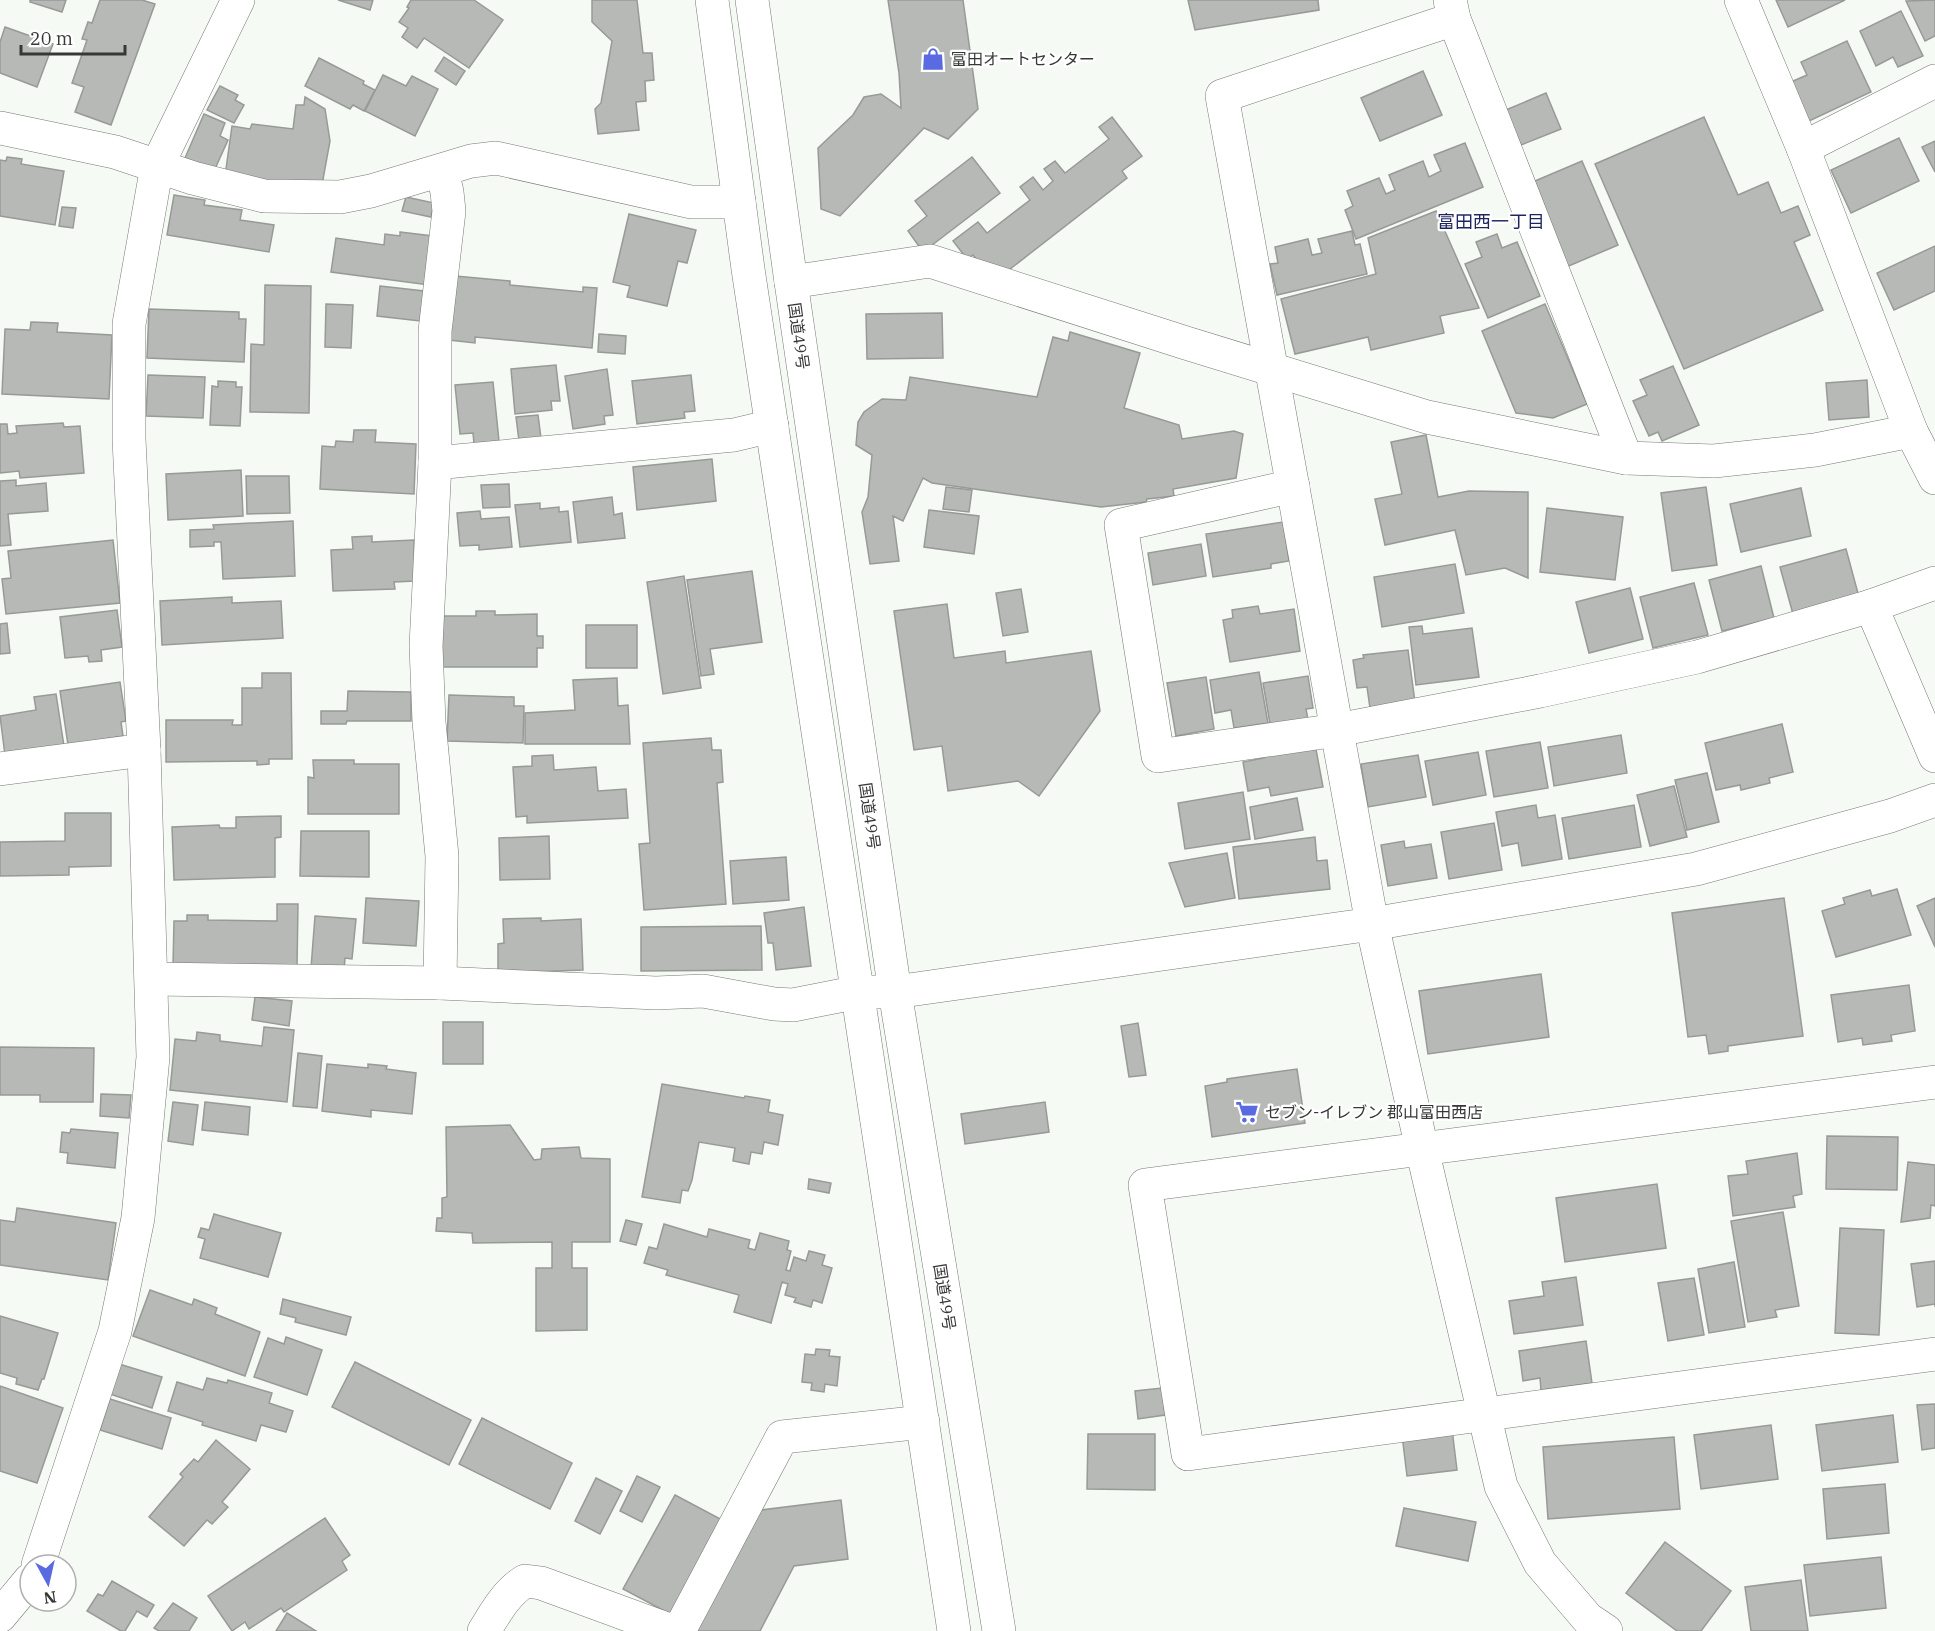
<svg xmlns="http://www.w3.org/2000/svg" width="1935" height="1631" viewBox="0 0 1935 1631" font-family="'IBM Plex Serif','Noto Sans JP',serif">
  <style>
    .building { fill: #b6b9b5; stroke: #979a96; stroke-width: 1.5 }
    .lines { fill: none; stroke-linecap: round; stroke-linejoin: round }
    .minor-casing { stroke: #767975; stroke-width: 34 }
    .highway-casing { stroke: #767975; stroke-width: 34 }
    .minor { stroke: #fff; stroke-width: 33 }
    .highway { stroke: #fff; stroke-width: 33 }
    .labels { text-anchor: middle; stroke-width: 4.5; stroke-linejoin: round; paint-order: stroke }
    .poi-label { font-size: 16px; fill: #363836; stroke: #fff; text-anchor: start }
    .street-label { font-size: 16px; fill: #363836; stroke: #fff }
    .neighbourhood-label { font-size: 18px; fill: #1f265e; stroke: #fff }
  </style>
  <rect width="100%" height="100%" fill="#f6faf5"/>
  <g class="building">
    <path d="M30,0h36l-4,12 -32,-10z"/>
    <path d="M100,0h42l13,4 -44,121 -36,-13 9,-25 -12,-4 15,-43 -5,-1 6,-17 4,1z"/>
    <path d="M338,0h35l-3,10z"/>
    <path d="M411,0h63l29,20 -34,48 -45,-30 -7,10 -15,-11 6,-9 -9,-6 10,-14 -2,-1z"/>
    <path d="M592,0h45l6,53h9l2,27 -9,1 1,20 -10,1 3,28 -41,4 -3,-25 6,-6 11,-62 -20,-19z"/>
    <path d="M888,0h75l15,109 -30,30 -24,-11 -84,88 -19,-7 -3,-61 35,-33 11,-18 17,-3 20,14 -2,-35z"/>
    <path d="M1188,0h130l1,10 -124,20z"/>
    <path d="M1776,0h69l-57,27z"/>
    <path d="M1935,0v36l-10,5 -19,-40z"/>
    <path d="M1901,11l22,45 -25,11 -5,-10 -17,9 -16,-35z"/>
    <path d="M5,27l48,17 -16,43 -37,-14v-31z"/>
    <path d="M1847,41l24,51 -62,29 -18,-39 16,-7 -6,-13z"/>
    <path d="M444,57l21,14 -9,14 -21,-14z"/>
    <path d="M319,58l45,23 -1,3 12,6 -11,21 -11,-6 -3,4 -45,-23z"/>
    <path d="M1423,71l19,44 -62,26 -19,-43z"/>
    <path d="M383,75l23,11 6,-10 26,13 -23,47 -50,-25z"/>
    <path d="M220,86l18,9 -3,5 9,5 -10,18 -27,-13z"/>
    <path d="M1546,93l15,36 -40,16 -15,-35z"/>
    <path d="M305,97l20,12 5,32 -8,44 -97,-9 7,-50 18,3 2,-5 41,5 3,-24h8z"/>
    <path d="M204,114l21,9 -5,13 8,4 -14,31 -29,-13z"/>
    <path d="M1112,117l30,39 -20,15 5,7 -122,95 -21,-5 -11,-13 -6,4 -14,-18 25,-19 9,11 43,-33 -10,-13 13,-10 10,13 10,-9 -9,-12 11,-8 10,12 44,-34 -10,-12z"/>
    <path d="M1704,117l34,78 30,-13 13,31 17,-7 12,29 -16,7 29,68 -139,59 -89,-205z"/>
    <path d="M1899,138l20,43 -68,32 -20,-43z"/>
    <path d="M1935,141v31l-13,-25z"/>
    <path d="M1465,143l18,44 -127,52 -11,-29 8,-4 -6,-15 32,-13 7,16 9,-4 -6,-15 34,-14 6,16 12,-6 -7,-16z"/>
    <path d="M7,157l15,2 -1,5 43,7 -9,54 -55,-9v-56l6,1z"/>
    <path d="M972,157l28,36 -77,59 -15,-21 19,-15 -12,-15z"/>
    <path d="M1582,161l36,84 -54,23 -36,-84z"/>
    <path d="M174,195l31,5 -1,5 38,5 -2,10 34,5 -5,27 -102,-17z"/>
    <path d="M406,197l28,6 -3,14 -29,-6z"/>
    <path d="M62,207l14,1 -3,20 -14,-2z"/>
    <path d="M1436,211l43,97 -39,8 4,17 -73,17 -3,-13 -73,17 -14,-55 95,-25 -8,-36z"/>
    <path d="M629,214l67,16 -9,33 -9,-2 -11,45 -40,-9 3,-11 -17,-4z"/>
    <path d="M1352,231l3,14 5,-1 7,30 -90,21 -7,-31 8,-1 -3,-16 33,-8 4,16 10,-2 -4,-14z"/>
    <path d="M400,232l33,4 -4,49 -98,-13 5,-34 48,7 1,-11 15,2z"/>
    <path d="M1497,234l5,14 15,-6 23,54 -52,22 -23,-54 17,-7 -6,-15z"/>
    <path d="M1935,246v45l-41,19 -17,-37z"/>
    <path d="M455,276l55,5v4l73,7v-5l14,1 -5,60 -117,-11v6l-26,-3z"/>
    <path d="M265,285l46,1 -2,127 -59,-1 1,-68 13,1z"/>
    <path d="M380,286l44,5 -4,30 -43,-5z"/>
    <path d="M326,304l27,1 -2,43 -26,-1z"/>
    <path d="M1545,304l42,100 -34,14 -37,-5 -34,-82z"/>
    <path d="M149,309l90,3v7h7l-2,43 -97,-4z"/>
    <path d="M942,313l1,45 -76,1 -1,-45z"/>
    <path d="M31,322l27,1 -1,9 55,3 -3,64 -107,-5 3,-65 25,1z"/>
    <path d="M1070,332l70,21 -16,55 55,17 3,14 52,-8 9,3 -7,44 -63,11 1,7 -27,3 -1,3 -45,5 -169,-24 -9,-5 -20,43 -10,-5 6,45 -29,3 -8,-52 6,-15 4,-42 -16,-10 2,-23 6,-10 18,-13 24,1 4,-23 127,20 16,-60 15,4z"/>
    <path d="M599,334l27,2 -1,18 -27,-2z"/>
    <path d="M556,365l4,36h-9l1,9 -37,4 -4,-45z"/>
    <path d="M1673,366l26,59 -37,16 -4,-9 -9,4 -16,-35 14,-6 -7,-15z"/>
    <path d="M607,369l6,46 -9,1 1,8 -32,5 -8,-53z"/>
    <path d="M148,375l57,2 -2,41 -57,-2z"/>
    <path d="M691,375l4,36 -11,1 1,6 -48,6 -5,-43z"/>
    <path d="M1867,380l2,37 -40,3 -3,-37z"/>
    <path d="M218,381l18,1v5h6l-2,39 -30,-1 2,-39 6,1z"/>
    <path d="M493,382l6,59 -25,3 -1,-11 -13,1 -5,-49z"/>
    <path d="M538,415l3,23 -22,3 -3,-24z"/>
    <path d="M63,423l1,4 16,-1 4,47 -64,5 -1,-7 -19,2v-49h7l1,10 9,-1 -1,-7z"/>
    <path d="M354,430h22l-1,12 41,2 -2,50 -94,-5 2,-43 13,1 1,-6 17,1z"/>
    <path d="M1426,435l12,62 31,-6 59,1v86l-23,-10 -39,7 -11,-45 -70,15 -10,-46 27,-5 -11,-52z"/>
    <path d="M712,459l4,42 -79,9 -4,-43z"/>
    <path d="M241,470l2,46 -75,4 -2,-46z"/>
    <path d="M246,476h43l1,37 -43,1z"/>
    <path d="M16,480v6l30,-3 2,28 -40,3 3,31 -11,1v-65z"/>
    <path d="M509,484l1,23 -27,1 -2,-23z"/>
    <path d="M946,487l26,3 -3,22 -26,-3z"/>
    <path d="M1706,487l11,78 -45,6 -11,-78z"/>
    <path d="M1801,488l10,48 -70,16 -11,-48z"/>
    <path d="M612,497l2,18 8,-2 3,25 -47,5 -5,-41z"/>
    <path d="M540,503v6l19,-2v5l9,-1 3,31 -51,5 -5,-42z"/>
    <path d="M1547,508l76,9 -8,63 -75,-8z"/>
    <path d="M929,510l50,6 -5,38 -50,-7z"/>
    <path d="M480,511l1,8 28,-2 3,30 -33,3v-5l-19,1 -3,-33z"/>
    <path d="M293,521l2,55 -72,3 -2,-37h-7v4l-24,1v-17l24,-1 -1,-4z"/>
    <path d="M1283,522l6,39 -18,3v4l-58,9 -7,-43z"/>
    <path d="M372,536v6l42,-2 1,41 -21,1 1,7 -62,2 -2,-41 22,-1 -1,-12z"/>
    <path d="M113,540l7,63 -114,11 -4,-35 9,-1 -3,-27z"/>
    <path d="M1201,544l5,32 -53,9 -5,-32z"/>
    <path d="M1846,549l13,48 -66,17 -13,-47z"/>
    <path d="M1455,564l9,49 -82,14 -8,-50z"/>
    <path d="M1761,566l13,52 -52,13 -13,-51z"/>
    <path d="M752,571l10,71 -52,7 4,25 -13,2 -14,-96z"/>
    <path d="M684,576l17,112 -38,6 -16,-112z"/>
    <path d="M1694,583l14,52 -55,13 -13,-51z"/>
    <path d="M1630,588l13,51 -54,14 -13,-51z"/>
    <path d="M1021,589l7,43 -25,4 -7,-43z"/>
    <path d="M232,597v6l49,-2 2,37 -121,7 -2,-44z"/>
    <path d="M947,604l7,54 51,-7 1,12 85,-12 9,60 -61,85 -21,-15 -70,10 -6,-45 -28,4 -20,-139z"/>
    <path d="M1258,606l2,8 34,-5 6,42 -70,11 -7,-42 10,-2 -1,-8z"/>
    <path d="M117,610l5,37 -21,3 1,11 -13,1 -1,-6 -23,2 -5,-41z"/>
    <path d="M476,611h19v4l42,-1v22h6v12h-6v19h-96l-1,-51h36z"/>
    <path d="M7,623l3,30 -10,1v-30z"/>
    <rect x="586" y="625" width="51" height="43"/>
    <path d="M1422,626l1,8 49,-6 7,49 -63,8 -7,-58z"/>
    <path d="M1408,650l7,52 -45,6 -3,-21 -10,1 -4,-28 11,-2 -1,-3z"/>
    <path d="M1259,672l9,51 -34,5 -3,-18 -16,3 -5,-33z"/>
    <path d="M262,673h29l1,86h-23v5l-12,1v-4l-91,1v-42h67l-1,5h10v-37h20z"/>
    <path d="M1308,676l5,32 -7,1 2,10 -38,5 -7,-41z"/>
    <path d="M1206,677l8,52 -38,7 -9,-53z"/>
    <path d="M617,678l1,28 10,-1 2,39h-105v-31l50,-3 -2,-30z"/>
    <path d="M120,682l6,39 -5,1 2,14 -55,9 -8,-54z"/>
    <path d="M348,691l63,1v29h-64l-1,3h-25v-13h26z"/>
    <path d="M56,694l8,52 -59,9 -5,-39 36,-6 -2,-13z"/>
    <path d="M449,695l65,2v9h10l-1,37 -76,-2z"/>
    <path d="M1782,724l11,48 -24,6 1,5 -29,7 -1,-5 -24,5 -11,-47z"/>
    <path d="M1621,735l6,38 -73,13 -6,-39z"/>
    <path d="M711,738l1,12h9l2,32 -6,1 9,121 -82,6 -5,-66 11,-1 -7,-100z"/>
    <path d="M1540,742l8,46 -54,9 -8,-46z"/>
    <path d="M1315,744l8,43 -52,9 -2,-9 -21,4 -5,-29 21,-4 -1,-5z"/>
    <path d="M1478,752l8,43 -53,10 -8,-44z"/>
    <path d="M553,755l1,15 42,-3 2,24 28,-2 2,29 -101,5v-7l-11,1 -3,-50 19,-1v-10z"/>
    <path d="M1418,755l8,42 -58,10 -7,-43z"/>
    <path d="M313,760h41v4h45v50h-91v-37l6,1z"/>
    <path d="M1707,773l12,49 -32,8 -12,-50z"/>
    <path d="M1674,786l13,51 -37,9 -13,-51z"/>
    <path d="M1243,792l7,47 -65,10 -7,-46z"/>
    <path d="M1297,798l6,32 -48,9 -5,-32z"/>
    <path d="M1536,805l2,13 17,-3 7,44 -40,7 -4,-23 -16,3 -6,-34z"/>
    <path d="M1634,805l7,42 -72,12 -7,-41z"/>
    <path d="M65,813h46v53l-42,1v8l-69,1v-34l65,-1z"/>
    <path d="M281,816v21l-6,1v39l-101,3 -2,-53 47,-2 1,3h16v-11z"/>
    <path d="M1494,823l8,47 -53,9 -8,-47z"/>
    <path d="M301,831h68v46l-69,-1z"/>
    <path d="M549,836l1,43 -50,1 -1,-42z"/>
    <path d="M1315,837l2,24 10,-1 3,29 -91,10 -6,-52z"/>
    <path d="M1404,841l1,7 26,-4 6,34 -49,8 -7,-41z"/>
    <path d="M1227,853l8,45 -50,9 -16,-44z"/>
    <path d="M786,857l3,43 -56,4 -3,-43z"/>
    <path d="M1897,889l14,46 -75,22 -14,-46 23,-7 -2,-6 27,-8 2,6z"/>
    <path d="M366,898l53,3 -3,45 -53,-3z"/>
    <path d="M1784,898l19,138 -75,10v5l-19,3 -3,-19 -18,2 -16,-124z"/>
    <path d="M1935,898v49l-18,-41z"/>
    <path d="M277,904h21l-1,64 -124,-2 1,-45h13v-6h21v5l69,1z"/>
    <path d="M804,907l7,59 -35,4 -3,-27h-5l-4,-30z"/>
    <path d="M315,916l41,3 -4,40 -7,-1 -1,13 -33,-3z"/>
    <path d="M541,918v3l40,-2 2,51 -85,3v-29l6,-1 -1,-24z"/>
    <path d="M761,926l1,44 -121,1v-44z"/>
    <path d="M1541,974l8,63 -121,17 -9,-63z"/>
    <path d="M1909,985l6,46 -24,4 1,6 -29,4 -1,-7 -24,4 -7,-47z"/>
    <path d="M255,997l37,4 -3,25 -37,-6z"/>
    <rect x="443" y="1022" width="40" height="42"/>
    <path d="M1138,1023l8,52 -17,2 -8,-51z"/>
    <path d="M264,1027l30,3 -7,72 -117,-12 5,-51 21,2 1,-9 23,3v6l42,5z"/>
    <path d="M0,1047l94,1 -1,54h-53v-7h-40z"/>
    <path d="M298,1053l24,3 -5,52 -24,-2z"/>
    <path d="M327,1064l41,4v-4l19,2 -1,3 30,4 -4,41 -41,-4v7l-49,-6z"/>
    <path d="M1297,1069l8,54 -93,14 -7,-51 22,-4v-3z"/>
    <path d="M662,1084l82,14 1,-2 25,4 -2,12 15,3 -5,30 -14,-3 -2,12 -11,-2 -2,12 -16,-3 2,-13 -36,-6 -7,38 -4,11 -6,-1 -2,13 -38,-6z"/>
    <path d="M101,1094l30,1 -2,23 -29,-2z"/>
    <path d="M173,1102l25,3 -5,40 -25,-4z"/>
    <path d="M205,1102l45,5 -2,28 -46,-5z"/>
    <path d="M1045,1102l4,30 -84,12 -4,-30z"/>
    <path d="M510,1125l24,35 7,-1 1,-10 37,-2 2,11 29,1v83h-38v26h15v62l-51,1v-63h16v-26l-79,1 -1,-10 -36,-2 1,-13h5v-20l5,-1 -1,-70z"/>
    <path d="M71,1129l47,4 -3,35 -48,-5 1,-10 -8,-1 2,-20 8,1z"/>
    <path d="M1827,1136l71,1 -1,53 -71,-1z"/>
    <path d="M1797,1153l5,41 -9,2 2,11 -62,9 -5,-40 20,-2 -2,-13z"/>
    <path d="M1908,1162l27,3v41l-4,-1 -1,13 -29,4z"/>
    <path d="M809,1179l22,4 -2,10 -21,-4z"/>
    <path d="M1657,1184l9,64 -101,14 -9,-64z"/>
    <path d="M17,1208l99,15 -8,57 -108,-15v-45l15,2z"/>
    <path d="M1783,1212l16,94 -24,4 2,7 -29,5 -17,-101z"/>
    <path d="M214,1214l67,19 -13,44 -68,-19 5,-19 -7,-2 3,-9 8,2z"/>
    <path d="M626,1220l16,4 -6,21 -16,-4z"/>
    <path d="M664,1224l43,13 2,-8 41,11 -2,8 7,2 5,-17 29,8 -2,9 4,1 -5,19 4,1 4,-14 12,4 3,-10 16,4 -3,10 10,3 -10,35 -9,-3 -2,7 -17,-5 2,-4 -11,-3 3,-11 -6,-2 -11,41 -37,-11 5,-17 -73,-20 2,-5 -24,-7 5,-16 8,2z"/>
    <path d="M1840,1228l44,2 -5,105 -44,-2z"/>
    <path d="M1935,1261v46v-3l-18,3 -6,-43z"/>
    <path d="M1734,1262l11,65 -36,6 -11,-64z"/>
    <path d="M1576,1277l7,48 -69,9 -5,-33 35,-5 -2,-14z"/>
    <path d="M1694,1278l10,57 -36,6 -10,-58z"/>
    <path d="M150,1290l42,15 2,-6 23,9 -2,6 45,18 -15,44 -112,-40z"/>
    <path d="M283,1299l68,18 -5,18 -51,-13 1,-4 -16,-4z"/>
    <path d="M0,1316l58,17 -14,46h-2l-4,11 -22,-6 1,-6 -17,-5z"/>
    <path d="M286,1337l36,13 -15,45 -53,-18 14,-39 16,6z"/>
    <path d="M1586,1341l6,42 -51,7 -1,-12 -17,3 -4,-30z"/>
    <path d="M816,1349l14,1 -1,6 11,1 -3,29 -12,-2 -1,8 -13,-2 1,-7 -10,-1 3,-28 10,1z"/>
    <path d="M355,1362l116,58 -22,45 -117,-58z"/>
    <path d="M119,1364l43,13 -10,31 -42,-14z"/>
    <path d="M207,1378l20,5 1,-3 44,13 -3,10 24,8 -7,21 -25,-7 -5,16 -54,-16 1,-3 -35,-11 9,-29 26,8z"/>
    <path d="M0,1386l63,22 -26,75 -37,-12z"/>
    <path d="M1162,1388l3,27 -27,4 -3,-28z"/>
    <path d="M110,1399l61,19 -9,31 -62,-19z"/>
    <path d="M1935,1404v44l-13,2 -5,-45z"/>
    <path d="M1893,1415l5,47 -76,9 -6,-46z"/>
    <path d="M482,1418l90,45 -22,46 -91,-45z"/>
    <path d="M1771,1425l7,54 -77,10 -7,-54z"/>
    <path d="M1452,1429l5,41 -50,6 -5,-41z"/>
    <path d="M1088,1434h67v56l-68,-1z"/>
    <path d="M1674,1437l6,72 -132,10 -5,-72z"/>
    <path d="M216,1440l34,29 -28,33 6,5 -16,17 -5,-4 -23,26 -35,-29 34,-40 -3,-3 14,-15 4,3z"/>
    <path d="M637,1476l23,11 -18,35 -22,-11z"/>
    <path d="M596,1478l26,13 -22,43 -25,-13z"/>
    <path d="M1885,1484l4,49 -62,6 -4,-50z"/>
    <path d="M675,1495l51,27 -52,94 -51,-27z"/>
    <path d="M841,1500l7,59 -54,7 -34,65h-64l65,-121z"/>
    <path d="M1404,1508l72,14 -8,39 -72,-15z"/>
    <path d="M325,1518l25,37 -8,6 5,9 -63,42 -3,-4 -32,21 -4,-7 -13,9 -24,-35z"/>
    <path d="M1665,1542l66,49 -30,40h-24l-51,-38z"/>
    <path d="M1881,1557l5,51 -76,8 -6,-51z"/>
    <path d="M1801,1580l7,51h-57l-6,-44z"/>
    <path d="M112,1581l42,24 -7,12 -10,-6 -12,20h-4l-34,-20 11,-17 5,2z"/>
    <path d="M173,1603l24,15 -8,13h-30l-5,-3z"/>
    <path d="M287,1613l29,18h-40z"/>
  </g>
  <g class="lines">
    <g class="minor-casing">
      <g id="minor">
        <path d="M1450,0l4,19 172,439"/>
        <path d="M1741,0l62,148 108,283"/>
        <path d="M1454,19l-232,77 150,828 50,225 79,337 39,77 48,56 18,12"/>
        <path d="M0,128l115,24 78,26 71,18 76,1 31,-6 100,-30 25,-3 195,44h48"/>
        <path d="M1803,148l132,-67"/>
        <path d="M791,282l139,-21 256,82 241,74 199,41 88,3 101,-11 96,-19 24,47"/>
        <path d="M435,463l299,-28 38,-9"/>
        <path d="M1293,486l-172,39 37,231 179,-26 203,-39 157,-34 174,-51 64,-23"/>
        <path d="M1871,606l64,150"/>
        <path d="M0,769l144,-19"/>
        <path d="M153,979l287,4 216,10 47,-2 71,13 19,1 66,-13h36l477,-68 324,-55 194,-53 45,-16"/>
        <path d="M440,983l2,-127 -13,-134 -3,-76 9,-183v-132l14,-120 -2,-19 -5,-21"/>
        <path d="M1935,1082l-790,103 43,269 747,-100"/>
        <path d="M38,1565l77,-234 23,-113 15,-161 -9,-307 -15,-311v-115l28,-158 81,-166"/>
        <path d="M0,1616l30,-36"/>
        <path d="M484,1631c12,-19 22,-38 41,-50l16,2 131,48"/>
        <path d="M679,1631l103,-194 141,-15"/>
      </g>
    </g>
    <g class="highway-casing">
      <g id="highway">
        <path d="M712,0l36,269 206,1362"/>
        <path d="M752,0l39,282 104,710 104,639"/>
      </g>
    </g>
    <use href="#minor" class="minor"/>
    <use href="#highway" class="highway"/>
  </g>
  <defs>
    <g id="shop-bare" transform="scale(1.8)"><path d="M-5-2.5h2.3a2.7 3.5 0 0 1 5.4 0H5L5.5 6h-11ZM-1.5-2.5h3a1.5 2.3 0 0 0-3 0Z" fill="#5a6be2" stroke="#fff" stroke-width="2.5" paint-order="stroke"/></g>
    <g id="supermarket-bare" transform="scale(1.8)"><path d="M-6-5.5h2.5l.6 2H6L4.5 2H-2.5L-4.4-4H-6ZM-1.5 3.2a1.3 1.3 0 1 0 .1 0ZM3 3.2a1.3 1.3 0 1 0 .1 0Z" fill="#5a6be2" stroke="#fff" stroke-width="2.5" paint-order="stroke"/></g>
  </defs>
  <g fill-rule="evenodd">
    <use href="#shop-bare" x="933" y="59"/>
    <use href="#supermarket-bare" x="1247" y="1112"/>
  </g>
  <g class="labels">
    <g class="poi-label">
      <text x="951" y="65">富田オートセンター</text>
      <text x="1265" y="1118">セブン-イレブン 郡山富田西店</text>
    </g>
    <g class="street-label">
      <text transform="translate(799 336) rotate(82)" y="6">国道49号</text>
      <text transform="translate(870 816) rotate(82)" y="6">国道49号</text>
      <text transform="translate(945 1297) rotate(81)" y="6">国道49号</text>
    </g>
    <g class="neighbourhood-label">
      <text x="1491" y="228">富田西一丁目</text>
    </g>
  </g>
  <g transform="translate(48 1583) rotate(172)"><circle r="28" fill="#ffffff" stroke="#afafaf" stroke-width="1.5"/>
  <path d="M0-4.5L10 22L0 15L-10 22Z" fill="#5a6be2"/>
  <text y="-9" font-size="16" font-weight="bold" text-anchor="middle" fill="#363836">N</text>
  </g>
  <path d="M21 45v9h104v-9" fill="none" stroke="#363836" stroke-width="3"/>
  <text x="30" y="45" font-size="18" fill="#363836" stroke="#ffffff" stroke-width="4.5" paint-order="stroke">20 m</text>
</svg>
